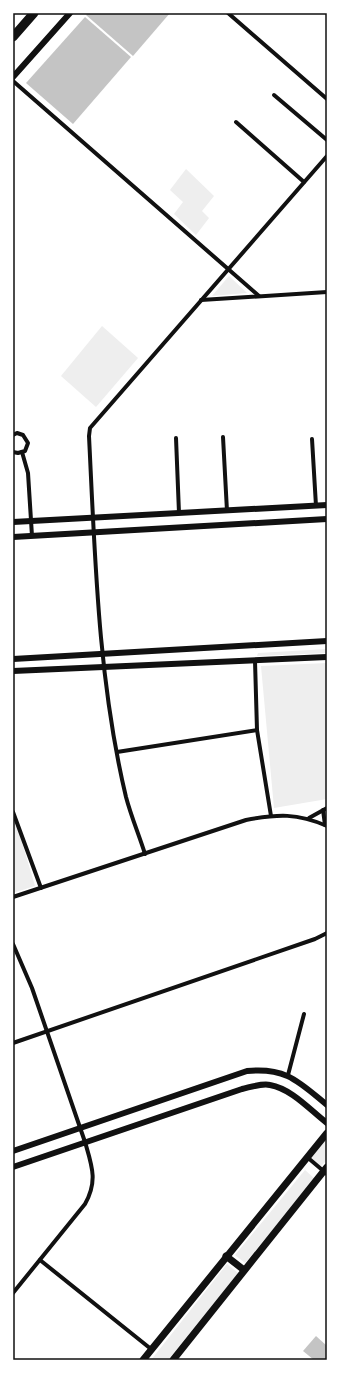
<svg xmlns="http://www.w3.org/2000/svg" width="340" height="1373" viewBox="0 0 340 1373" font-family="'Playfair Display',serif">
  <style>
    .green { fill: #eee }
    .building { fill: #c4c4c4 }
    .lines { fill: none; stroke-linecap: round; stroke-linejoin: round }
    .minor { stroke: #111; stroke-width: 4 }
    .tertiary { stroke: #111; stroke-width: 6 }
    .secondary { stroke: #111; stroke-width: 7 }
    .motorway { stroke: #111; stroke-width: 9 }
    .neatline { fill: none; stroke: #111; stroke-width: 1.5 }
  </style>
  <rect width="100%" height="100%" fill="#fff"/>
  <g class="green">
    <path d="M186,169l28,27 -12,15 7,7 -13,17 -22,-21 9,-12 -13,-12z"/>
    <path d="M229,276l18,17 -35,3z"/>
    <path d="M102,326l36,32 -42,49 -35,-31z"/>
    <path d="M327,649v4l-70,3 1,-3z"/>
    <path d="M327,663v136l-53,9 -13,-142z"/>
    <path d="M13,812l22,74 -22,7z"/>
    <path d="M327,1139v21l-6,6 -10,-8z"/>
    <path d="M305,1170l10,9 -70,84 -10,-8z"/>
    <path d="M227,1264l11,9 -70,87h-17z"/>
  </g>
  <g class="building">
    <path d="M88,13h82l-37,43 -47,-41z"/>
    <path d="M85,17l46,40 -58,67 -47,-41z"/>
    <path d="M316,1336l11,10v14h-13l-11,-9z"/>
  </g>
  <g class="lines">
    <g class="minor">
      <path d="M228,13l99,86"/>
      <path d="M13,81l246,215"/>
      <path d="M274,95l53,45"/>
      <path d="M236,122l68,60"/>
      <path d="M201,300l126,-8"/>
      <path d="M13,435l4,-2 6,2 5,8 -3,8 -7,2 -5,-1"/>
      <path d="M223,437l4,74"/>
      <path d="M176,438l3,75"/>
      <path d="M312,439l4,67"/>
      <path d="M22,452l6,21 4,63"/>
      <path d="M255,661l2,69 14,86"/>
      <path d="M117,752l140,-22"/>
      <path d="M323,810l2,15"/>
      <path d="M13,812l28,76"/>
      <path d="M309,818l18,-10"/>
      <path d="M145,854c-6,-19 -14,-38 -19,-57 -28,-117 -31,-241 -37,-361l1,-8 237,-272"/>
      <path d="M13,897l233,-77c32,-6 51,-7 81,6"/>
      <path d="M13,944l19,44 53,154c7,24 13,39 0,62l-72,89"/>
      <path d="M13,1043l302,-104 12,-6"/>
      <path d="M288,1075l16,-61"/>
      <path d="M307,1157l20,17"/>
      <path d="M40,1260l111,89"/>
    </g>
    <g class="tertiary">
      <path d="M13,77l57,-64"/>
      <path d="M13,522l314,-17"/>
      <path d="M13,537l314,-18"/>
      <path d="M13,659l314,-18"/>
      <path d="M13,671l314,-14"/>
      <path d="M13,1151l234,-80c39,-4 52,11 80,34"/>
      <path d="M13,1167l229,-78c9,-2 20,-6 28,-4 22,4 40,25 57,38"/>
    </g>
    <g class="secondary">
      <path d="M226,1256l18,14"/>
      <path d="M143,1360l184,-227"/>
      <path d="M173,1360l154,-193"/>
    </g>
    <path class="motorway" d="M13,37l21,-24"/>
  </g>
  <rect width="340" height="1373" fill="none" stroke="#ffffff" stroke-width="28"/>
  <rect x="14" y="14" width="312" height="1345" class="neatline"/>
</svg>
